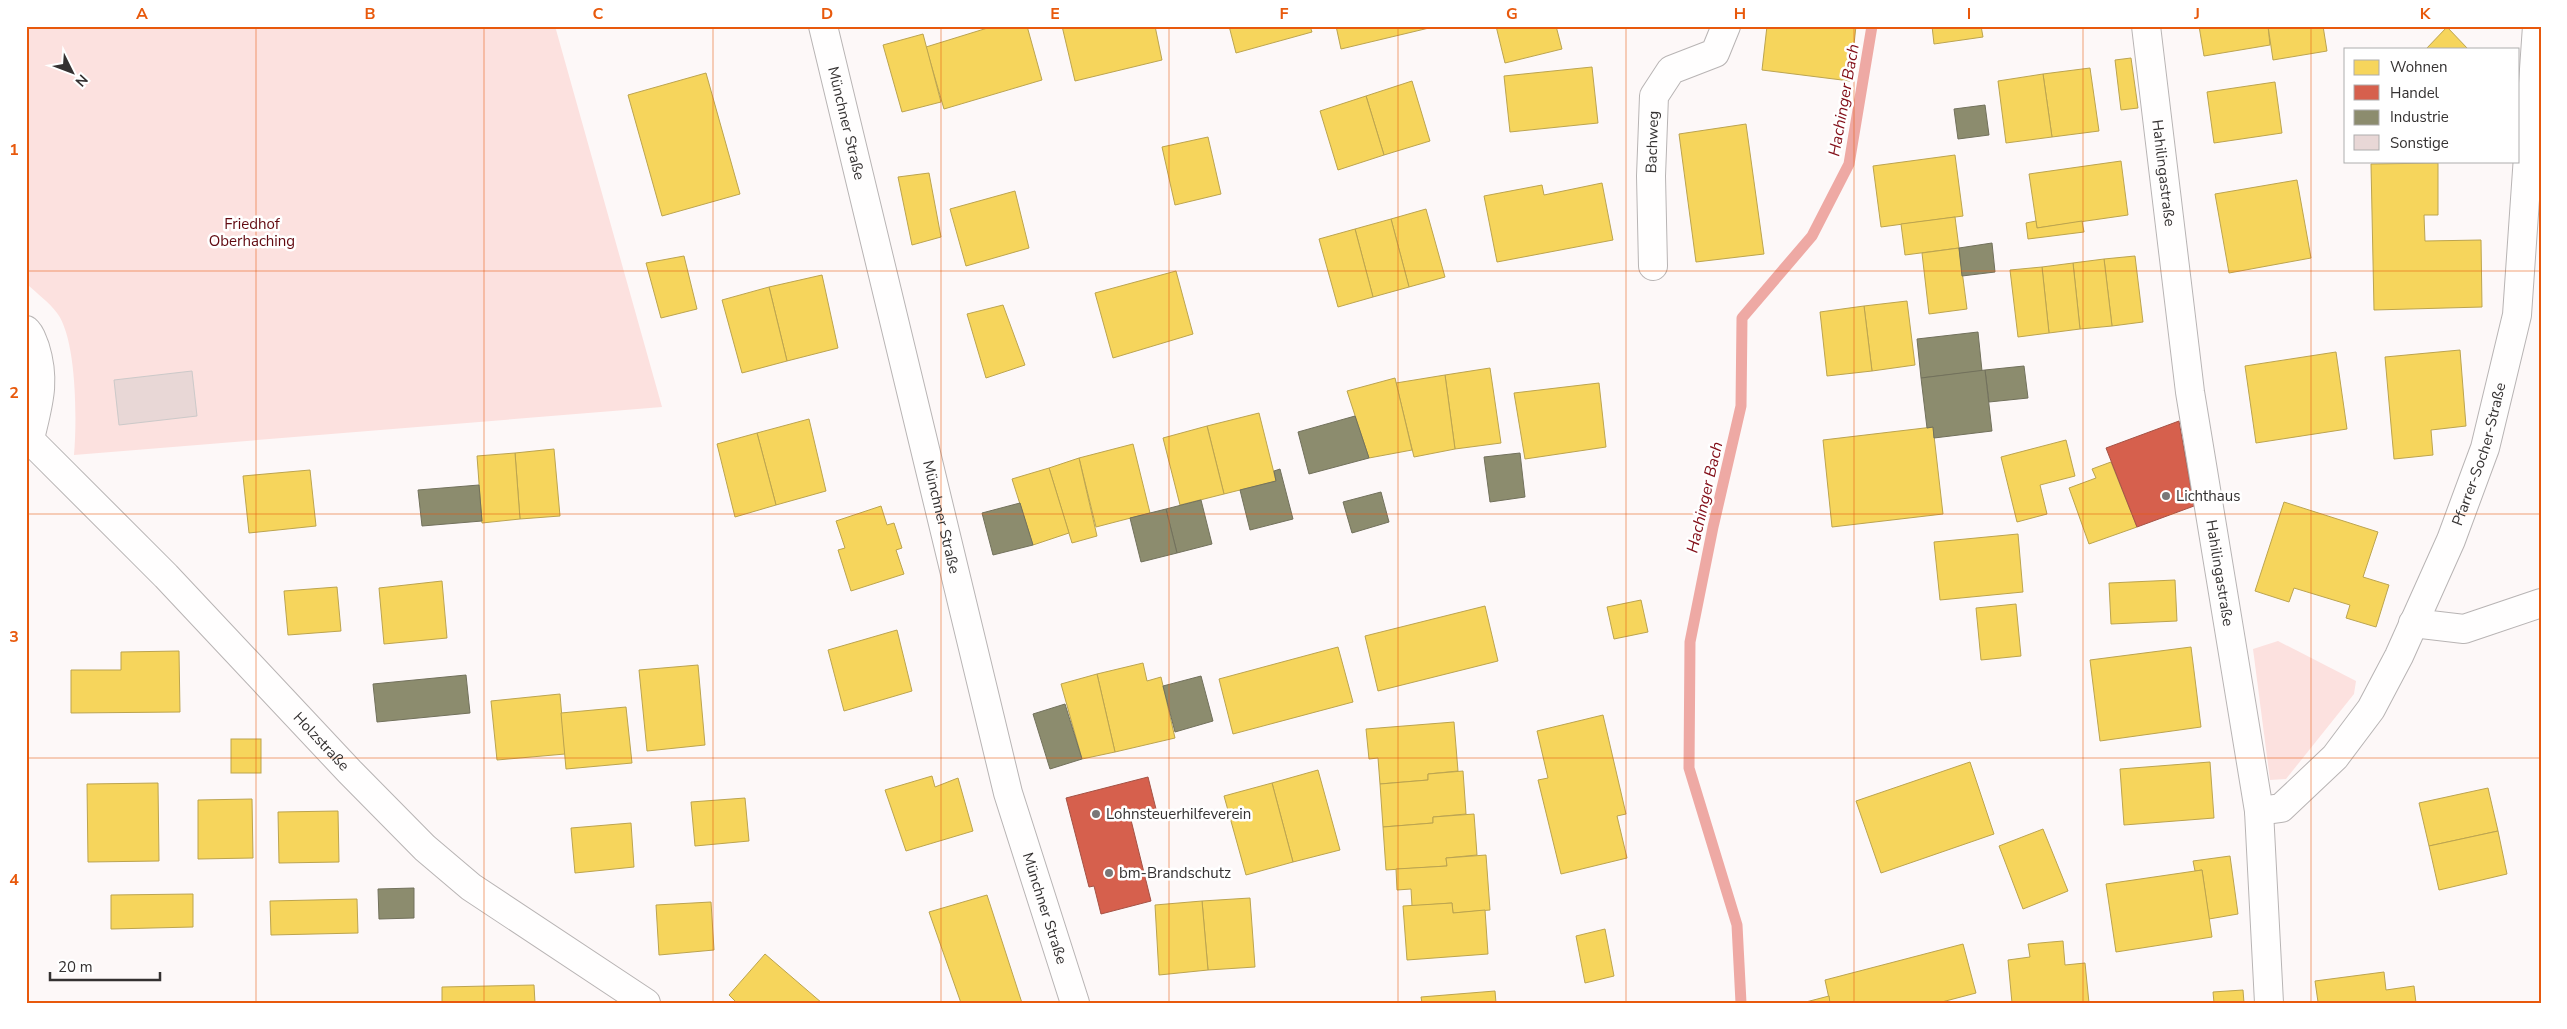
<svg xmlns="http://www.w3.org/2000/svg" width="2567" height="1029" viewBox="0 0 2567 1029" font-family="'Nunito Sans',sans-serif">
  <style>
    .green { fill: #fce1df }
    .homes { fill: #f6d55c; stroke: #bca44f }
    .shops { fill: #d6604d; stroke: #a55245 }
    .industry { fill: #8c8c6e; stroke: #72715c }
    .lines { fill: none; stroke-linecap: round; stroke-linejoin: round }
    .stream { stroke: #eea9a4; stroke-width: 11 }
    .building { fill: #e8d7d6; stroke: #ccc9c9 }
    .minor-casing { stroke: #b8b4b4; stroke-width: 30 }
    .major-casing { stroke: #b8b4b4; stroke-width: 30 }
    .minor { stroke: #fffefe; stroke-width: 28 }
    .major { stroke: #fffefe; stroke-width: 28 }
    .grid { fill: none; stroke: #e8590c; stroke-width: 1; stroke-opacity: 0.55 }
    .poi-dot { fill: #7a7777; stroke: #fff; stroke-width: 2 }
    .labels { text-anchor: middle; stroke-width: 5; stroke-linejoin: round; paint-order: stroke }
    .street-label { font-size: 15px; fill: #343131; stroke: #fff }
    .park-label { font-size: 15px; fill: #610910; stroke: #fff }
    .poi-label { font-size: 15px; fill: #343131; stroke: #fff; text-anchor: start }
    .water-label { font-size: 16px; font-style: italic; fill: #820d17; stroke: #fff }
    .neatline { fill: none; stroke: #e8590c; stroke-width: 2 }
    .grid-label { font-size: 16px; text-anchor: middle; font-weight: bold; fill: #e8590c }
  </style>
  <rect width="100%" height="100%" fill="#fdf8f8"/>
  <g class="green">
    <path d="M26,26h529l107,381 -588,48c3,-33 3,-116 -17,-142 -8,-11 -21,-20 -31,-30z"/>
    <path d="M2278,641l78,40 -2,13 -68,85 -16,1 -17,-131z"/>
  </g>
  <g class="homes">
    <path d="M994,26h33l15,54 -98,29 -18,-62z"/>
    <path d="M1062,26h93l7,34 -87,21z"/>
    <path d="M1229,26h81l2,6 -76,21z"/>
    <path d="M1336,26h93v2l-88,21z"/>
    <path d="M1496,26h60l6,23 -57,14z"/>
    <path d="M1767,26h89l-6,55 -88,-11z"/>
    <path d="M1932,26h49l2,11 -49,7z"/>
    <path d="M2199,26h69l2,19 -66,11z"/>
    <path d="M2268,26h55l4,25 -54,9z"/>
    <path d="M2447,27l21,22h-42z"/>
    <path d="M923,34l18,68 -39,10 -19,-67z"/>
    <path d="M2131,58l7,50 -17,2 -6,-50z"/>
    <path d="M1592,67l6,56 -88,9 -6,-56z"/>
    <path d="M2090,68l9,63 -47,6 -9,-63z"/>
    <path d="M706,73l34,121 -78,22 -34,-121z"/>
    <path d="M2043,74l9,63 -46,6 -8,-62z"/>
    <path d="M1412,81l18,60 -46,14 -18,-59z"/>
    <path d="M2275,82l7,51 -68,10 -7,-51z"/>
    <path d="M1366,96l18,59 -46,15 -18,-59z"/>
    <path d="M1746,124l18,130 -68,8 -17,-128z"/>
    <path d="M1208,137l13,57 -46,11 -13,-58z"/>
    <path d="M1955,155l8,61 -82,11 -8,-61z"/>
    <path d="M2121,161l7,54 -91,13 -8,-54z"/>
    <path d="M2438,163v52h-14l1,26 56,-1 1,67 -108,3 -3,-146z"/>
    <path d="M929,173l12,64 -29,8 -14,-68z"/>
    <path d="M2297,180l14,78 -82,15 -14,-79z"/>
    <path d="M1602,183l11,57 -116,22 -13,-66 58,-11 2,10z"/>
    <path d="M1015,191l14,57 -63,18 -16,-57z"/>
    <path d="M1426,209l19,68 -36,10 -18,-68z"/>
    <path d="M1955,217l4,31 -54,7 -4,-31z"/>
    <path d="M1391,219l18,68 -36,10 -18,-68z"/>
    <path d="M2036,221l1,7 45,-7 2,11 -56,7 -2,-16z"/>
    <path d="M1355,229l18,68 -35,10 -19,-68z"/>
    <path d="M1959,248l8,61 -38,5 -7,-61z"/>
    <path d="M684,256l13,53 -36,9 -15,-55z"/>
    <path d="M2135,256l8,66 -31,4 -8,-67z"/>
    <path d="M2104,259l8,67 -32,3 -7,-66z"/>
    <path d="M2073,263l7,66 -31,4 -7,-66z"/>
    <path d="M2042,267l7,66 -31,4 -8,-67z"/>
    <path d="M1176,271l17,63 -80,24 -18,-65z"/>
    <path d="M822,275l16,73 -51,13 -18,-74z"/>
    <path d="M769,287l18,74 -45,12 -20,-73z"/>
    <path d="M1907,301l8,64 -43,6 -8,-65z"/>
    <path d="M1003,305l22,60 -39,13 -19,-64z"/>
    <path d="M1864,306l8,65 -45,5 -7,-64z"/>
    <path d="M2460,350l6,76 -35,4 2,25 -39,4 -9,-102z"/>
    <path d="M2336,352l11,77 -91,14 -11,-77z"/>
    <path d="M1490,368l11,75 -46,6 -10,-74z"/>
    <path d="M1445,375l10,74 -41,8 -18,-74z"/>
    <path d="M1395,378l17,72 -43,8 -22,-67z"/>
    <path d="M1599,383l7,64 -81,12 -11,-66z"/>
    <path d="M1259,413l17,68 -52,13 -17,-68z"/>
    <path d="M809,419l17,72 -50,14 -19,-72z"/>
    <path d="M1207,426l17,68 -44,11 -17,-67z"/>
    <path d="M1933,427l10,87 -111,13 -9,-87z"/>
    <path d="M757,433l19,72 -41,12 -18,-73z"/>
    <path d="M2066,440l9,36 -35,9 7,29 -30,8 -16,-65z"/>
    <path d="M1133,444l17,69 -54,14 -17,-69z"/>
    <path d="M554,449l6,67 -40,3 -5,-66z"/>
    <path d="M515,453l5,66 -38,4 -5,-67z"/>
    <path d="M1079,458l18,78 -25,7 -23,-75z"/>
    <path d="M2111,462l26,65 -48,17 -20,-56 27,-10 -4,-9z"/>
    <path d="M1049,468l20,65 -36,12 -21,-66z"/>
    <path d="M310,470l6,56 -67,7 -6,-57z"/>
    <path d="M2284,502l94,30 -15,45 26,8 -13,42 -30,-9 4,-13 -56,-17 -5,14 -34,-11z"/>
    <path d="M881,506l6,19 7,-2 8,25 -6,2 8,24 -53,17 -13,-41 7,-2 -9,-27z"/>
    <path d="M2018,534l5,58 -83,8 -6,-58z"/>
    <path d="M2175,580l2,41 -66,3 -2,-41z"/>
    <path d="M442,581l5,57 -63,6 -5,-56z"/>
    <path d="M337,587l4,44 -53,4 -4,-44z"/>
    <path d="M1641,600l7,32 -34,7 -7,-32z"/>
    <path d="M2016,604l5,52 -40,4 -5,-52z"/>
    <path d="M1485,606l13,55 -120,30 -13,-55z"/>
    <path d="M897,630l15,61 -68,20 -16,-61z"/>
    <path d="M1338,647l15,55 -120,32 -14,-55z"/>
    <path d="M2191,647l10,80 -101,14 -10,-81z"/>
    <path d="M179,651l1,61 -109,1v-43h50v-18z"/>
    <path d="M1143,663l4,18 14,-4 14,61 -60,14 -18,-78z"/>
    <path d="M698,665l7,80 -58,6 -8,-81z"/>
    <path d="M1097,674l18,78 -33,7 -21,-75z"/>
    <path d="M560,694l5,60 -68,6 -6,-59z"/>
    <path d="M626,707l6,56 -66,6 -5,-56z"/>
    <path d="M1603,715l23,99 -9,2 10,42 -66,16 -23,-94 10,-2 -11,-47z"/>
    <path d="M1454,722l4,49 -30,3v6l-48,4 -2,-26 -9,1 -3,-30z"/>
    <rect x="231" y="739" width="30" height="34"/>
    <path d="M1970,762l24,72 -113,39 -25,-72z"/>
    <path d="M2210,762l4,56 -90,7 -4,-56z"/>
    <path d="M1318,770l22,80 -47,12 -21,-79z"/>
    <path d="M1463,771l3,43 -33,3v6l-50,4 -3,-43 48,-4v-6z"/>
    <path d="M932,776l3,11 23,-9 15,53 -67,20 -21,-61z"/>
    <path d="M158,783l1,78 -71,1 -1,-78z"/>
    <path d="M1272,783l21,79 -47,13 -22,-79z"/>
    <path d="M2488,788l10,43 -69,15 -10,-43z"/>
    <path d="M745,798l4,43 -54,5 -4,-44z"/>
    <path d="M252,799l1,59 -55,1v-59z"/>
    <path d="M338,811l1,51 -60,1 -1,-51z"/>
    <path d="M1474,814l3,41 -31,3 1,8 -61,4 -3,-43 50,-4v-6z"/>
    <path d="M631,823l3,44 -59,6 -4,-45z"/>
    <path d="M2043,829l25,62 -45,18 -24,-63z"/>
    <path d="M2498,831l9,43 -68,16 -10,-44z"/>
    <path d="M1486,855l4,55 -37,3 -1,-10 -40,3 -1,-17 -14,1 -1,-21 51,-3 -1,-8z"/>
    <path d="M2230,856l8,58 -29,5 -7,-49 -7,1 -2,-10z"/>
    <path d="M2202,870l10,67 -96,15 -10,-68z"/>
    <path d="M193,894v33l-82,2v-34z"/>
    <path d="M987,895l35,108h-61l-32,-91z"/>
    <path d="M1250,898l5,69 -47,3 -6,-69z"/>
    <path d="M357,899l1,34 -87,2 -1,-34z"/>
    <path d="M1202,901l6,69 -49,5 -4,-70z"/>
    <path d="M711,902l3,48 -55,5 -3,-50z"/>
    <path d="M1452,903l1,10 32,-3 3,44 -81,6 -4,-54z"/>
    <path d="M1605,929l9,47 -29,7 -9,-47z"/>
    <path d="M2063,941l2,24 20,-2 4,40h-77l-4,-43 22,-3 -2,-13z"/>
    <path d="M1963,944l13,49 -38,10h-108l-5,-23z"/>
    <path d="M765,954l57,49h-85l-8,-8z"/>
    <path d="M2384,972l2,18 28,-4 2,17h-104l6,-1 -3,-21z"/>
    <path d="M534,985l1,18h-93v-16z"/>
    <path d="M2243,990l1,13h-30l-1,-11z"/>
    <path d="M1495,991l1,12h-74l-1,-6z"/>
    <path d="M1829,996l1,7h-28z"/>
  </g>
  <g class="shops">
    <path d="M2179,421l15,85 -57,21 -31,-79z"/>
    <path d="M1148,777l8,32 -26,7 21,85 -50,13 -7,-28 -5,1 -23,-89z"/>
  </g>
  <g class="industry">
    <path d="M1985,105l4,30 -31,4 -4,-30z"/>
    <path d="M1992,243l3,29 -33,4 -3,-28z"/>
    <path d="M1978,332l4,39 -61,7 -4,-39z"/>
    <path d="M2024,366l4,32 -39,4 -4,-32z"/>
    <path d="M1985,370l7,61 -58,7 -1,-11 -6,1 -6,-50z"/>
    <path d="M1355,416l14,42 -60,16 -11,-42z"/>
    <path d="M1520,453l5,44 -35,5 -6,-45z"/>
    <path d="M1280,469l13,50 -43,11 -10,-40 36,-9 -2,-10z"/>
    <path d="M479,485l3,36 -60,5 -4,-36z"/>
    <path d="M1381,492l8,30 -37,11 -9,-31z"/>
    <path d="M1201,500l11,44 -35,9 -11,-44z"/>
    <path d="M1020,503l13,42 -40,10 -11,-42z"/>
    <path d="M1166,509l11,44 -36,9 -11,-44z"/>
    <path d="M466,675l4,38 -93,9 -4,-38z"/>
    <path d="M1201,676l12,45 -38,11 -12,-46z"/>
    <path d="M1065,704l17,55 -32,10 -17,-55z"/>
    <path d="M414,888v30l-35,1 -1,-30z"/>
  </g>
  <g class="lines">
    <path class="stream" d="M1741,1003l-4,-78 -48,-157 1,-126 23,-115 28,-121 1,-88 70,-82 37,-72 23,-138"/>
  </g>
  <path class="building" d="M192,371l5,45 -78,9 -5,-45z"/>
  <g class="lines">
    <g class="minor-casing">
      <g id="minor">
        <path id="s1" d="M2146,26l44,366 69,419 10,192"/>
        <path id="s2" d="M1653,266l-2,-90 3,-80 17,-26 44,-17 11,-27"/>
        <path d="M26,330c5,4 6,10 9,17 11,35 3,57 -5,92"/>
        <path id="s3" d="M26,436l140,140 184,196 75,76 46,39 175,116"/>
        <path d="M2413,623l51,6 77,-26"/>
        <path id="s4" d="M2259,811l22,-3 54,-51 36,-48 28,-53 52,-116 34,-92 32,-133 20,-289"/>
      </g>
    </g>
    <g class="major-casing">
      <g id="major">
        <path id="s5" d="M823,26l185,767 67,210"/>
      </g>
    </g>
    <use href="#minor" class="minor"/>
    <use href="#major" class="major"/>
  </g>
  <path class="grid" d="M256,26v977M484,26v977M713,26v977M941,26v977M1169,26v977M1398,26v977M1626,26v977M1854,26v977M2083,26v977M2311,26v977M26,271h2515M26,514h2515M26,758h2515"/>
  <g class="poi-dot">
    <circle cx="2166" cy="496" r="5"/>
    <circle cx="1096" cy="814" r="5"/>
    <circle cx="1109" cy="873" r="5"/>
  </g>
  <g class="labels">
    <g class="street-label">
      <text dy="5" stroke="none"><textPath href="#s5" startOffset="100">Münchner Straße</textPath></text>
      <text dy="5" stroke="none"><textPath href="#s2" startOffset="124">Bachweg</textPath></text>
      <text dy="5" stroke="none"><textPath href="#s1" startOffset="148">Hahilingastraße</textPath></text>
      <text dy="5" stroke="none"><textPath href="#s4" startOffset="434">Pfarrer-Socher-Straße</textPath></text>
      <text dy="5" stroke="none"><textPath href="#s5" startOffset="505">Münchner Straße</textPath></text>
      <text dy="5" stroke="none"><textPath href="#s1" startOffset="552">Hahilingastraße</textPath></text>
      <text dy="5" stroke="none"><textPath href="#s3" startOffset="425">Holzstraße</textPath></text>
      <text dy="5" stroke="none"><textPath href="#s5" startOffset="910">Münchner Straße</textPath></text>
    </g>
    <g class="park-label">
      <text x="252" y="229">Friedhof<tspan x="252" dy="17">Oberhaching</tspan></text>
    </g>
    <g class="poi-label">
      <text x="2176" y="501">Lichthaus</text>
      <text x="1106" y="819">Lohnsteuerhilfeverein</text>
      <text x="1119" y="878">bm-Brandschutz</text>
    </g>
    <g class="water-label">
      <text transform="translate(1843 100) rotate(-80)" y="6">Hachinger Bach</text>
      <text transform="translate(1704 497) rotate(-77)" y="6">Hachinger Bach</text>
    </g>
  </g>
  <rect width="2567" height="1029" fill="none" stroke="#ffffff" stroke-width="55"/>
  <rect x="2344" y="48" width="175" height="115" fill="#ffffff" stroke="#aeadad"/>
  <rect x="2354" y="60" width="25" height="15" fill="#f6d55c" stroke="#aeadad"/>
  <text x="2390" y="72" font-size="15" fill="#343131">Wohnen</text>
  <rect x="2354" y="85" width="25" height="15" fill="#d6604d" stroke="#aeadad"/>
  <text x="2390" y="98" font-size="15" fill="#343131">Handel</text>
  <rect x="2354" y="110" width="25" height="15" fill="#8c8c6e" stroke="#aeadad"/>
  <text x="2390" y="122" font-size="15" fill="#343131">Industrie</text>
  <rect x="2354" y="135" width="25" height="15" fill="#e8d7d6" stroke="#aeadad"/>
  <text x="2390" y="148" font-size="15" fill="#343131">Sonstige</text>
  <g transform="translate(72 72) rotate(132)" stroke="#ffffff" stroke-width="4" paint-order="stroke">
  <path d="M0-4L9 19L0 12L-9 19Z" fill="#343131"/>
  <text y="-8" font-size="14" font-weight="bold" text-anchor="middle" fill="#343131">N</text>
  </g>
  <path d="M50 972v8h110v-8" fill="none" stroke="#343131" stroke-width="2.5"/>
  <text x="58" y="972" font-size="15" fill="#343131" stroke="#ffffff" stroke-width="4" paint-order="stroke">20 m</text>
  <rect x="28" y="28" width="2512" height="974" class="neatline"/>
  <g class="grid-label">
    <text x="142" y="19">A</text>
    <text x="370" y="19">B</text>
    <text x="598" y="19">C</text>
    <text x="827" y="19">D</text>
    <text x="1055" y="19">E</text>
    <text x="1284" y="19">F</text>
    <text x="1512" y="19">G</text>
    <text x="1740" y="19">H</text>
    <text x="1969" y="19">I</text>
    <text x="2197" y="19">J</text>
    <text x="2425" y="19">K</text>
    <text x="14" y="155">1</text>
    <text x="14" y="398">2</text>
    <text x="14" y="642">3</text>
    <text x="14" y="885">4</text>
  </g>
</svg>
